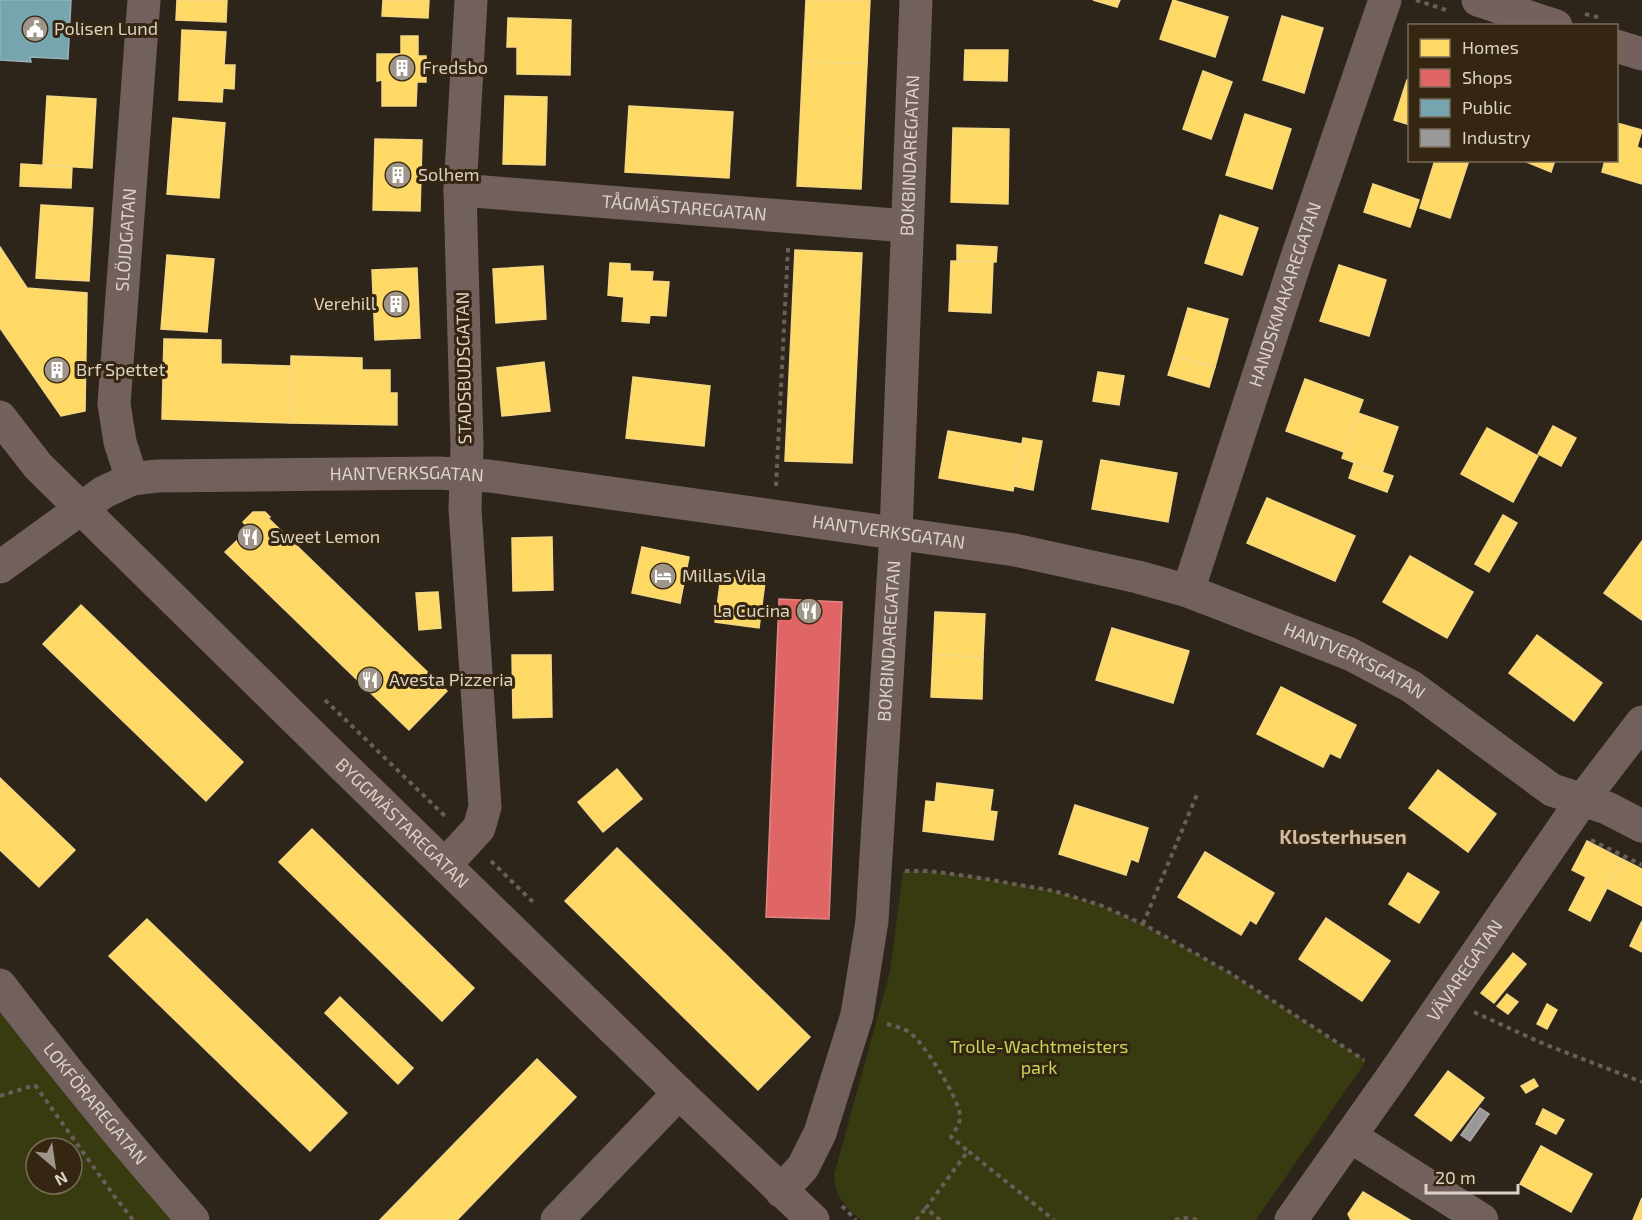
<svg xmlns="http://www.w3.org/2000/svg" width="1642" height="1220" viewBox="0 0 1642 1220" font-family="'Exo 2',sans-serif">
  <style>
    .green { fill: #373b0f; fill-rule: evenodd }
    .homes { fill: #ffd966; stroke: #f4d783; stroke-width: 1.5 }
    .shops { fill: #e06666; stroke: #df8683; stroke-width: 1.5 }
    .public { fill: #76a5af; stroke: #95b2b6; stroke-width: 1.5 }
    .industry { fill: #999; stroke: #adaaa6; stroke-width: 1.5 }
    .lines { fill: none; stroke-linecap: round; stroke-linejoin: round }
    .path { stroke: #6a5e5a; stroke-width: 4; stroke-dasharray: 4.5 4.5; stroke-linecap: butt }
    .street { stroke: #72605d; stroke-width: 33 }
    .secondary { stroke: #74615d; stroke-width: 33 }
    .labels { text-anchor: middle; stroke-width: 6; stroke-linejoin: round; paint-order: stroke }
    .poi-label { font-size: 18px; fill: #dcd2c6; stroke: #352611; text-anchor: start }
    .street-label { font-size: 18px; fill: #dcd2c6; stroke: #352611 }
    .park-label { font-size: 18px; fill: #c6d659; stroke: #352611 }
    .neighbourhood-label { font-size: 20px; font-weight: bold; fill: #cfbba3; stroke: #352611 }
  </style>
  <rect width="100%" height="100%" fill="#2d2519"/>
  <g class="green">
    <path d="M903,871h26l45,6 80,14 46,14 43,19 87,49 136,88 -110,159h-395c-16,-14 -26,-23 -27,-45l56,-203z"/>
    <path d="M0,985l193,235h-193zM36,1148h36v36h-36z"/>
  </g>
  <g class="homes">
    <path d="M177,0h50l-1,22 -50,-2z"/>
    <path d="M383,0h46l-1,18 -46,-2z"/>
    <path d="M806,0h64l-3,64 -64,-3z"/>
    <path d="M1093,0h27l-3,7z"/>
    <path d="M1173,0l55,17 -13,40 -55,-18z"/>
    <path d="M1282,16l41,12 -19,65 -41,-13z"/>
    <path d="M508,18l63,2 -1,55 -53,-1v-27h-10z"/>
    <path d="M182,30l44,2 -2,33h11l-1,24 -11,-1 -1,14 -43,-2z"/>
    <path d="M401,36h17v20h8v26h-9l-1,24h-34v-26l-5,1v-27h24z"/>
    <path d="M965,50h43l-1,31 -43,-1z"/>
    <path d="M803,61l64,3 -6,125 -64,-3z"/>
    <path d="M1203,71l29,11 -21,57 -28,-10z"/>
    <path d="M1407,80l3,1v44l-16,-5z"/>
    <path d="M47,96l49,3 -4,69 -49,-3z"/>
    <path d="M505,96l42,1 -2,68 -42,-1z"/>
    <path d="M629,106l104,6 -4,66 -104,-6z"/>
    <path d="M1245,114l46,15 -19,60 -46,-14z"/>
    <path d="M173,118l52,5 -6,75 -52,-4z"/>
    <path d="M1617,123l25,7 -5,17 5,2v35l-40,-12 3,-12h11z"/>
    <path d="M953,128l56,1 -1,75 -57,-2z"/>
    <path d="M375,139l47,1 -2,71 -47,-1z"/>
    <path d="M1435,160h34l-19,58 -30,-10z"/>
    <path d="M1522,160h33l-4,12z"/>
    <path d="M21,164l51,3 -1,21 -51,-2z"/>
    <path d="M1373,184l46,16 -9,27 -46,-15z"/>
    <path d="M41,205l52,3 -4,73 -53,-3z"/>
    <path d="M1220,215l38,13 -16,47 -37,-12z"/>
    <path d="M957,245l40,2 -1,15 -39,-1z"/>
    <path d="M0,247l27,41 60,5 -2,118 -24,5 -61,-88z"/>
    <path d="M795,250l67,3 -10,210 -67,-2z"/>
    <path d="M167,255l47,4 -7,73 -46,-3z"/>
    <path d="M951,261l42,1 -2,51 -42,-2z"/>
    <path d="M610,263l20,1v7l23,1 -1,9 17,1 -3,34 -16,-1 -1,8 -27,-2 2,-24 -16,-2z"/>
    <path d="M1339,265l47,15 -17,56 -49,-15z"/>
    <path d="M543,266l3,53 -50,4 -3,-54z"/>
    <path d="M417,268l3,70 -45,2 -3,-70z"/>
    <path d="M1188,308l40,11 -13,48 -41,-11z"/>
    <path d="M164,339l57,1v24l70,2 -1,57 -128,-4z"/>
    <path d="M291,356l71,2v12h28v23h7v32l-107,-2z"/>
    <path d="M1174,356l41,11 -6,20 -41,-12z"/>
    <path d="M544,362l6,49 -48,5 -5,-48z"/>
    <path d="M1098,372l26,4 -5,29 -26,-4z"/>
    <path d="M633,377l77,9 -6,60 -78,-8z"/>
    <path d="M1305,379l58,21 -19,52 -58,-21z"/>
    <path d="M1358,413l40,14 -16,46 -40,-15z"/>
    <path d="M1553,426l23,12 -15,28 -23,-12z"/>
    <path d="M1487,428l51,28 -25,46 -52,-28z"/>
    <path d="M948,431l74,13 -9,47 -74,-13z"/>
    <path d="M1023,438l19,3 -9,49 -19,-4z"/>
    <path d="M1101,460l76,13 -9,49 -76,-13z"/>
    <path d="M1354,463l39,13 -6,16 -38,-14z"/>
    <path d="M1267,498l88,38 -20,45 -88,-38z"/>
    <path d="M253,512h12l5,5 -2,1 179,173 -38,39 -184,-178 24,-23 -6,-7z"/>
    <path d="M1503,515l14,8 -28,49 -14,-8z"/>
    <path d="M552,537l1,53 -40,1 -1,-53z"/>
    <path d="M1642,541v79l-38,-27z"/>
    <path d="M642,547l47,10 -9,46 -48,-10z"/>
    <path d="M1410,556l63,36 -26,46 -64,-36z"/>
    <path d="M721,576l44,6 -6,46 -44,-6z"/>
    <path d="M438,592l3,36 -22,2 -3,-37z"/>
    <path d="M81,605l162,157 -37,39 -163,-157z"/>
    <path d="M935,612l50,2 -2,43 -50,-2z"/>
    <path d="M1112,628l77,23 -16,52 -77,-23z"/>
    <path d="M1537,635l65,48 -28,38 -65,-48z"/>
    <path d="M512,655h39l1,62 -39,1z"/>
    <path d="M933,655l50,2 -1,42 -51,-2z"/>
    <path d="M1281,687l75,38 -16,33 -10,-5 -7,14 -66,-33z"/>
    <path d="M617,769l25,30 -39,33 -25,-30z"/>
    <path d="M1438,770l58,44 -28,38 -59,-44z"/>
    <path d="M0,778l75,72 -36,37 -39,-37z"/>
    <path d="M937,783l56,7 -3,21 7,1 -4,28 -70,-9 3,-30 9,1z"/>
    <path d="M1075,805l73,23 -10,34 -7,-3 -5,16 -67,-21z"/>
    <path d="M312,829l162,159 -32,33 -163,-159z"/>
    <path d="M1587,841l35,18 -32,62 -21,-11 17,-33 -14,-7z"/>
    <path d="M617,848l193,189 -52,53 -193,-189z"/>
    <path d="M1205,852l69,41 -18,31 -6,-4 -9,15 -63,-38z"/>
    <path d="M1622,859l20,10v37l-35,-18z"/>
    <path d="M1408,873l31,19 -20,31 -30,-19z"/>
    <path d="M1326,918l64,43 -28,40 -63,-42z"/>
    <path d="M147,919l200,194 -37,38 -201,-195z"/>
    <path d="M1642,921v31l-12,-6z"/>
    <path d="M1513,953l13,11 -32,39 -13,-10z"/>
    <path d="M1507,994l11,8 -10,12 -11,-8z"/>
    <path d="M340,997l73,71 -15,16 -73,-71z"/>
    <path d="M1547,1004l10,6 -10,19 -10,-5z"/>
    <path d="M537,1059l39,38 -119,123h-77z"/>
    <path d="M1448,1071l36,27 -33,43 -36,-26z"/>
    <path d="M1534,1079l4,7 -12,7 -5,-7z"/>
    <path d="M1543,1109l21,11 -8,14 -20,-10z"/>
    <path d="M1541,1146l51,28 -21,38 -51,-28z"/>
    <path d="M1363,1192l47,28h-59l-3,-6z"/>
    <path d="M1642,1198v22h-9z"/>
  </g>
  <path class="shops" d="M779,599l63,3 -13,317 -63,-2z"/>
  <path class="public" d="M0,0h71l-3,59 -38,-2 1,5 -31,-2z"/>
  <path class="industry" d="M1480,1108l9,6 -19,27 -9,-6z"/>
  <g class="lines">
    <g class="path">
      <path d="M1416,0l33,11"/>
      <path d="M1585,14l16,4"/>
      <path d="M776,486l12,-238"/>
      <path d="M325,700l122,118"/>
      <path d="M1591,840l51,25"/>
      <path d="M491,861l44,43"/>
      <path d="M905,871h24l45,6 80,14 46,14 43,19 87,49 134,87"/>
      <path d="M1143,924l55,-132"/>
      <path d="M1474,1012l70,32 98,38"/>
      <path d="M887,1024c7,2 16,4 22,8 14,9 50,67 51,83 1,8 -5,15 -9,22l17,14"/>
      <path d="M35,1085l80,112 18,23"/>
      <path d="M0,1096l35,-11"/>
      <path d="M842,1206l14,14"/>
      <path d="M916,1220l10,-12"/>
      <path d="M940,1220l-14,-12 42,-57 86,69"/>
      <path d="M1175,1220l9,-2 16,2"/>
    </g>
    <g class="street">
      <path id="s1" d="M460,190l447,36"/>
      <path id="s2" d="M132,479l-12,-37 -6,-38 30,-404"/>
      <path id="s3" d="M0,567l104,-75 28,-13 25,-3 281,-3 51,3 526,74 123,27 50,14 162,63 62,33 140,103 55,18 35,18"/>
      <path id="s4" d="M1188,591l109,-334 88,-257"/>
      <path d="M445,865l34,-37 6,-21 -20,-298 2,-63 -7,-256 11,-190"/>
      <path id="s5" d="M0,985c62,81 126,159 193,235"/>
      <path d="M1350,1136l132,84"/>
      <path id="s6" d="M781,1191l22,-24 17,-34 37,-118 15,-94 24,-388 20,-533"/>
      <path d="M557,1220l122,-127"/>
      <path id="s7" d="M1291,1220l103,-146 189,-275 59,-77"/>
    </g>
    <g class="secondary">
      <path d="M1478,0l78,26"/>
      <path d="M1616,46l26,8"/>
      <path id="s8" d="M0,417l38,49 298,293 343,334 134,127"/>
    </g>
  </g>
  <defs>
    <g id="civic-disc" transform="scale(1.35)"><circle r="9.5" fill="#9f9589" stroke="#352611"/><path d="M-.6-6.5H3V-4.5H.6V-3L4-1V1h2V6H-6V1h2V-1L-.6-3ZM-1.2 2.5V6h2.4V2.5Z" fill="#fff"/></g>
    <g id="building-disc" transform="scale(1.35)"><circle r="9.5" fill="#9f9589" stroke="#352611"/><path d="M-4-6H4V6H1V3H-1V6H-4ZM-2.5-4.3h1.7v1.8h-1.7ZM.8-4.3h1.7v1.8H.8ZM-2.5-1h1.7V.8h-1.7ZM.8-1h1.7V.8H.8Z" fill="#fff"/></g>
    <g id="restaurant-disc" transform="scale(1.35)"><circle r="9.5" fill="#9f9589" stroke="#352611"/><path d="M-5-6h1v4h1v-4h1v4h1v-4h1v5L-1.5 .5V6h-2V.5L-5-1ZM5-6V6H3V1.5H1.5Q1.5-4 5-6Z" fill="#fff"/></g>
    <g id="hotel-disc" transform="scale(1.35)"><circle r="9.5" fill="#9f9589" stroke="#352611"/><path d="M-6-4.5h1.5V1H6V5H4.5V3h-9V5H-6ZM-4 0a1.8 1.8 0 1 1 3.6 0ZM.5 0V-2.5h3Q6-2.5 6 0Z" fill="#fff"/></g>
  </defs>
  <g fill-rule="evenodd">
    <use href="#civic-disc" x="35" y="29"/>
    <use href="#building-disc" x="402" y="68"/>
    <use href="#building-disc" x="398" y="175"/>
    <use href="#building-disc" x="396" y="304"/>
    <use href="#building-disc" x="57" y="370"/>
    <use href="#restaurant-disc" x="250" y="537"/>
    <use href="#hotel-disc" x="663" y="576"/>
    <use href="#restaurant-disc" x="809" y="611"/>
    <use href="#restaurant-disc" x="370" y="680"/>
  </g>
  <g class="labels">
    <g class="poi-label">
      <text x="54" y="35">Polisen Lund</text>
      <text x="422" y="74">Fredsbo</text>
      <text x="418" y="181">Solhem</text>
      <text x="376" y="310" text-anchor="end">Verehill</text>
      <text x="76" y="376">Brf Spettet</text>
      <text x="270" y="543">Sweet Lemon</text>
      <text x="682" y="582">Millas Vila</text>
      <text x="790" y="617" text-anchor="end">La Cucina</text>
      <text x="389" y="686">Avesta Pizzeria</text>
    </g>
    <g class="street-label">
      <text dy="6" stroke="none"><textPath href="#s6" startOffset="1056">BOKBINDAREGATAN</textPath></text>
      <text dy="6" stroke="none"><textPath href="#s1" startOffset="225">TÅGMÄSTAREGATAN</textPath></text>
      <text dy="6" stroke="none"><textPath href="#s2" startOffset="242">SLÖJDGATAN</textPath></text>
      <text dy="6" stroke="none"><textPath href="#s4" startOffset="312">HANDSKMAKAREGATAN</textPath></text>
      <text transform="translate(464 368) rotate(-91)" y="6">STADSBUDSGATAN</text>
      <text dy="6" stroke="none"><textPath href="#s3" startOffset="434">HANTVERKSGATAN</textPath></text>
      <text dy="6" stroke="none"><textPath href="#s3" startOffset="920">HANTVERKSGATAN</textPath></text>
      <text dy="6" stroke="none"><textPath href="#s6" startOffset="570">BOKBINDAREGATAN</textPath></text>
      <text dy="6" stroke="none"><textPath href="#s3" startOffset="1406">HANTVERKSGATAN</textPath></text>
      <text dy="6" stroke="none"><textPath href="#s8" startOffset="572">BYGGMÄSTAREGATAN</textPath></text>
      <text dy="6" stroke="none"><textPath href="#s7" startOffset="304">VÄVAREGATAN</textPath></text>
      <text dy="6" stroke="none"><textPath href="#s5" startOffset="152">LOKFÖRAREGATAN</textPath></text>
    </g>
    <g class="park-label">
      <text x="1039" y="1053">Trolle-Wachtmeisters<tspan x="1039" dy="21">park</tspan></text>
    </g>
    <g class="neighbourhood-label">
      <text x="1343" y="844">Klosterhusen</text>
    </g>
  </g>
  <rect x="1408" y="24" width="210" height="138" fill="#352611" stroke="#786b59" stroke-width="1.5"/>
  <rect x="1420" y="39" width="30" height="18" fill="#ffd966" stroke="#786b59" stroke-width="1.5"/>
  <text x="1462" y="54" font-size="18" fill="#dcd2c6">Homes</text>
  <rect x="1420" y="69" width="30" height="18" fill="#e06666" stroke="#786b59" stroke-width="1.5"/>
  <text x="1462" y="84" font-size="18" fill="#dcd2c6">Shops</text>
  <rect x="1420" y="99" width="30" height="18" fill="#76a5af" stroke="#786b59" stroke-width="1.5"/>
  <text x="1462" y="114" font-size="18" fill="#dcd2c6">Public</text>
  <rect x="1420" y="129" width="30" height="18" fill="#999999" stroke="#786b59" stroke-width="1.5"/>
  <text x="1462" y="144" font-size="18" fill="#dcd2c6">Industry</text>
  <g transform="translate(54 1166) rotate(151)"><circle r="28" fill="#352611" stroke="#786b59" stroke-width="1.5"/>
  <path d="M0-4.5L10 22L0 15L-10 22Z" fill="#9f9589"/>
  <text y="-9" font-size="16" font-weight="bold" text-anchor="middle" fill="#dcd2c6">N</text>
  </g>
  <path d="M1426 1184v9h92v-9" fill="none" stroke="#dcd2c6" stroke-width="3"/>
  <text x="1435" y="1184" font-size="18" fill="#dcd2c6" stroke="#352611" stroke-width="4.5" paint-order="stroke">20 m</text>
</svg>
